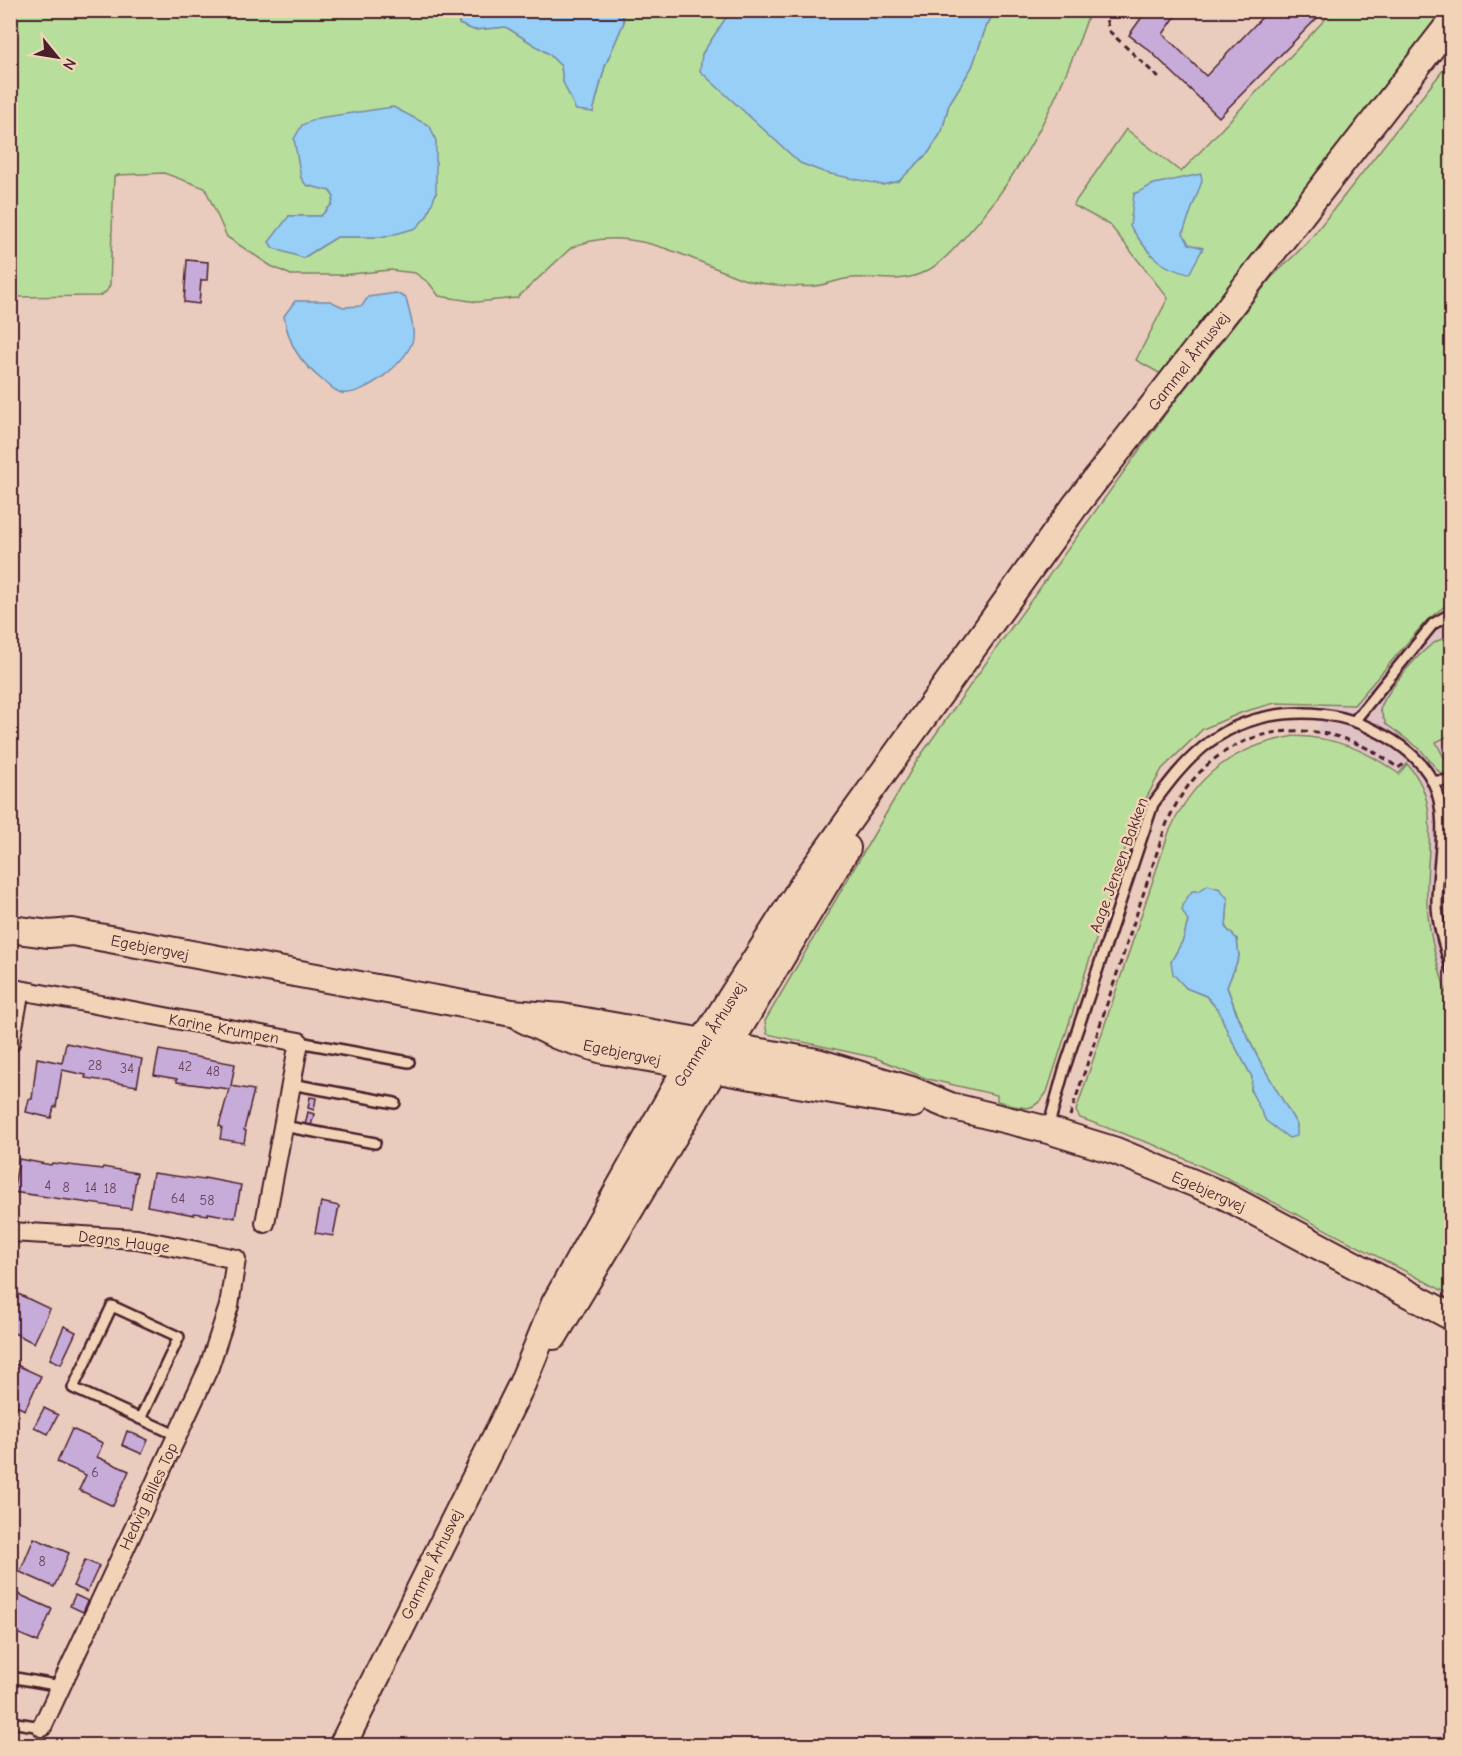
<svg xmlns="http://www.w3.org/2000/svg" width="1462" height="1756" viewBox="0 0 1462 1756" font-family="'Comic Neue',sans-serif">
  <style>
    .built { fill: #dfc2c6 }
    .green { fill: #b7df9b; stroke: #807f63; stroke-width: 1.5; fill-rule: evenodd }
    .water { fill: #97cff7; stroke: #7889a5; stroke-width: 1.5 }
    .building { fill: #c7acda; stroke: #4a1f2b; stroke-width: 1.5 }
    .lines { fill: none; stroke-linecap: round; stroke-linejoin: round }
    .lane-casing { stroke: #4a1f2b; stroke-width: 14 }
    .street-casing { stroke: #4a1f2b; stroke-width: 22 }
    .secondary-casing { stroke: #4a1f2b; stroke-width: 30 }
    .path { stroke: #4a1f2b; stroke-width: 3; stroke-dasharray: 6 4.5; stroke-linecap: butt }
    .lane { stroke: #f1d4b7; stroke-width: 9 }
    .street { stroke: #f1d4b7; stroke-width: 18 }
    .secondary { stroke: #f1d4b7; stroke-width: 26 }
    .labels { text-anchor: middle; stroke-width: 5; stroke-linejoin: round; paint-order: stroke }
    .number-label { font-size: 14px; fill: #694257 }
    .street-label { font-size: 16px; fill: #4a1f2b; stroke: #f1d4b7 }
  </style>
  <rect width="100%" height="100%" fill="#e9ccbe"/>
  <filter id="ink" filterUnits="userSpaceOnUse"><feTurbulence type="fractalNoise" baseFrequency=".0167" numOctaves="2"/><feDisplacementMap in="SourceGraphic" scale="12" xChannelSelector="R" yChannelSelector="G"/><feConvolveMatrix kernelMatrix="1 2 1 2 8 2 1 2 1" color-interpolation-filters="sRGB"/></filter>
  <g filter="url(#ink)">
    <path class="built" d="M1451,528v559l-52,-313 -51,-31 -30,-7 11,-72z"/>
    <g class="green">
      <path d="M10,11h451l-2,13 15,6 32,-3 43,27 12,12 2,16 30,30 12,-46 19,-44 -3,-11h110l-29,43 197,126 30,-28 13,-21 7,-27 23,-37 14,-40 9,-16h95c-28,81 -67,164 -127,228 -12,13 -24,27 -41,34 -24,11 -46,3 -71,5 -12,1 -24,7 -36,8 -15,2 -57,-2 -72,-7 -53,-19 -115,-58 -172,-31l-54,50 -40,4 -38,-6 -10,-13 -14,-10 -25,-3 -48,5h-51l-20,-9 -44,-29 -22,-49 -41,-15 -46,2 -4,2 -4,108 -4,7 -7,4 -88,1zM306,185l130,8 -51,44h-48l-34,21 -14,-42h32l11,-12 2,-7 -5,-7z"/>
      <path d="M1333,11h109l-281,363 -25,-14 32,-62 -58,-73 -37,-20 53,-76 55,43z"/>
      <path d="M1451,60v541l-25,20 -72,84 -79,-2 -32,9 -40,17 -41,40 -28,52 -87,271c-15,24 -26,15 -50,9v-6l-69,-16 -52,-21 -109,-24 -2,-13 151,-259 77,-109 176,-244 102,-131 37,-36z"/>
      <path d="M1443,639l8,3 1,92 -16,8 15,29 -10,3 -21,-25 -34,-25 -6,-14c4,-17 47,-69 63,-71z"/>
      <path d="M1294,736c41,1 72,14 105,38l8,-10c37,40 17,91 20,140 2,35 13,70 24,103v288l-220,-115 -74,-34 -77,-28 -4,-7 93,-279c26,-57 64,-85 125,-96zM1228,899l-2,29 11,11 2,18 -12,30c17,49 43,94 70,138l-46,-33 1,-15 -24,-44 -9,-22 -13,-15 -20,-8 -15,-26 12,-22 5,-19z"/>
      <path d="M1451,798h1l-1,136c-9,-45 5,-90 -2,-135z"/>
    </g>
    <g class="water">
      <path d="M461,10l160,1 3,11 -19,44 -12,46 -17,-2 -13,-28 -2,-16 -12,-12 -43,-27 -32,3 -15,-6z"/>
      <path d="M731,10h264v1l-9,16 -14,40 -23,37 -7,27 -13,21 -30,29 -16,4 -57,-12 -26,-10 -100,-92 2,-17z"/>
      <path d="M393,107l37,19 6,15v52l-9,23 -11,12 -31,9h-48l-34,21 -30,-10 -4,-6 20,-26h32l11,-12 2,-7 -4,-6 -24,-6 -5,-7 -7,-39 8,-14 16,-7z"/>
      <path d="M1201,174l1,7 -19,52 6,11 14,4 -14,26c-32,-7 -41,-21 -59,-48l4,-32 20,-10z"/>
      <path d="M396,293l10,5c2,11 9,28 7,40 -3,23 -50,59 -72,55 -7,-2 -13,-9 -19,-13 -23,-19 -33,-35 -38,-64l11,-15h35l13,6 19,-1 6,-9z"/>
      <path d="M1208,885l12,4 8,10 -2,29 11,11 2,18 -12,30 10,28 20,41 40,69v11l-8,2 -23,-17 -15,-30 1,-14 -24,-44 -9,-22 -13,-15 -20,-8 -13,-14 -2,-12 12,-22 5,-19 -6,-11 2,-8 8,-11h7z"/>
    </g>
    <g class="building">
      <path d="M1147,10h33l-17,24 43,42 63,-66h56l-106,107 -69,-66 -21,-16z"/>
      <path d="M187,260l21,2 -1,18h-6l-2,24 -15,-2z"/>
      <path d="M66,1043l76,16 -5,27 -52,-8 1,-3 -24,-5 -6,37h-2l-3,11 -25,-6 3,-13h3l5,-41 25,5z"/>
      <path d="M159,1050l76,14 -4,22 23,4 -10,40 2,1 -2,12 -24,-4 2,-12 -3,-1 10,-37 -52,-7v-3l-23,-4z"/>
      <path d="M310,1097l6,1 -2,12 -6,-2z"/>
      <path d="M308,1112l6,2 -3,12 -6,-1z"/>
      <path d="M19,1159l32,6 1,-2 50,6 1,-2 34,6 -6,36 -118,-17z"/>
      <path d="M153,1173l51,7v-2l37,7 -6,33 -27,-5v2l-14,-2v2l-47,-9z"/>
      <path d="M321,1202l18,4 -6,30 -18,-3z"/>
      <path d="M16,1293l34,16 -16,34 -24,-12v-26z"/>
      <path d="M64,1326l12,6 -15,32 -11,-5z"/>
      <path d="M10,1362l31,14 -16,34 -15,-7z"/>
      <path d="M44,1408l14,7 -10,19 -14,-7z"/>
      <path d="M72,1429l31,14 -6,14 32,14 -16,35 -34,-16 7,-15 -29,-13z"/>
      <path d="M127,1431l21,9 -6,14 -20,-9z"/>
      <path d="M34,1538l35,15 -15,34 -34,-15z"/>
      <path d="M85,1560l14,6 -12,26 -14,-6z"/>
      <path d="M18,1594l34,15 -14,33 -28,-12v-22z"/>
      <path d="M75,1595l13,6 -5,11 -13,-6z"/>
    </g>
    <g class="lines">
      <g class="lane-casing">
        <g id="lane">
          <path d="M1355,720l78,-96 19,-11"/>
          <path d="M1432,781h20"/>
          <path d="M299,1042l110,20"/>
          <path d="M291,1084l104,19"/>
          <path d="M283,1126l92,17"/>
          <path d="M1048,1128l16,-58 89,-266c15,-20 29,-39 48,-55 47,-41 121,-47 175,-18 22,11 45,27 57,51 17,36 4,82 4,121 0,21 8,47 15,67"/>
          <path d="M140,1419l39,-82 -67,-31 -39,82 103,47"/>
          <path d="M10,1677l51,9"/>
          <path d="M10,1722l32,5"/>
        </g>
      </g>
      <g class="street-casing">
        <g id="street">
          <path d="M10,1043l10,-53 279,52 -34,181"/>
          <path d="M10,1232l127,7 99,20 -7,47 -20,61 -167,360"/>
        </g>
      </g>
      <g class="secondary-casing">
        <g id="secondary">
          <path d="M10,929l39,5 23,-2 440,81 50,4 255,45 94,28 39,16 98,24 68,21 109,45 227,121"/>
          <path d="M523,1019l35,17 45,14 310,54"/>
          <path d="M554,1336l293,-488"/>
          <path d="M342,1746l180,-362 33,-81 133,-238 118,-185 269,-374 377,-485"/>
        </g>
      </g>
      <g class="path">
        <path d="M1104,10l5,21 51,48"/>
        <path d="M1070,1116l95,-288c40,-103 148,-126 233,-60l6,-4"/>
      </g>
      <use href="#lane" class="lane"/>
      <use href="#street" class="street"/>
      <use href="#secondary" class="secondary"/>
    </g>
  </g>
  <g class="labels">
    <g class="number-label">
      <text x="95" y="1070">28</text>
      <text x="185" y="1071">42</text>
      <text x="127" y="1073">34</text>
      <text x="213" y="1076">48</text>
      <text x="48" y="1190">4</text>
      <text x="66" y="1192">8</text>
      <text x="91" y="1192">14</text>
      <text x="110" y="1193">18</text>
      <text x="178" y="1203">64</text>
      <text x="207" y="1205">58</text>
      <text x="95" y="1477">6</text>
      <text x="42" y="1566">8</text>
    </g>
    <g class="street-label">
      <text transform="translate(1188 361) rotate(-52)" y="6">Gammel Århusvej</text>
      <text transform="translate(1118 865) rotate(-70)" y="6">Aage Jensen Bakken</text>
      <text transform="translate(150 947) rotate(11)" y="6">Egebjergvej</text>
      <text transform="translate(224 1028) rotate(10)" y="6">Karine Krumpen</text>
      <text transform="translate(709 1034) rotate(-58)" y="6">Gammel Århusvej</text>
      <text transform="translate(622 1052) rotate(12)" y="6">Egebjergvej</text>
      <text transform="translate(1209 1191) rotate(24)" y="6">Egebjergvej</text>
      <text transform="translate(124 1241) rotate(7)" y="6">Degns Hauge</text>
      <text transform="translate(148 1496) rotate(-65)" y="6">Hedvig Billes Top</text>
      <text transform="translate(431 1564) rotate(-64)" y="6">Gammel Århusvej</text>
    </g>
  </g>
  <rect width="1462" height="1756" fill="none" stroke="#f1d4b7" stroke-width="36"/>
  <rect x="18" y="18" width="1426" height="1720" fill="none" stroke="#4a1f2b" stroke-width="2" filter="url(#ink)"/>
  <g transform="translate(57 57) rotate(120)" stroke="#f1d4b7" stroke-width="4.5" paint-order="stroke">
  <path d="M0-4.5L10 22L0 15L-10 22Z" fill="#4a1f2b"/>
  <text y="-9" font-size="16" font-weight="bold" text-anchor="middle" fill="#4a1f2b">N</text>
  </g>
</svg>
